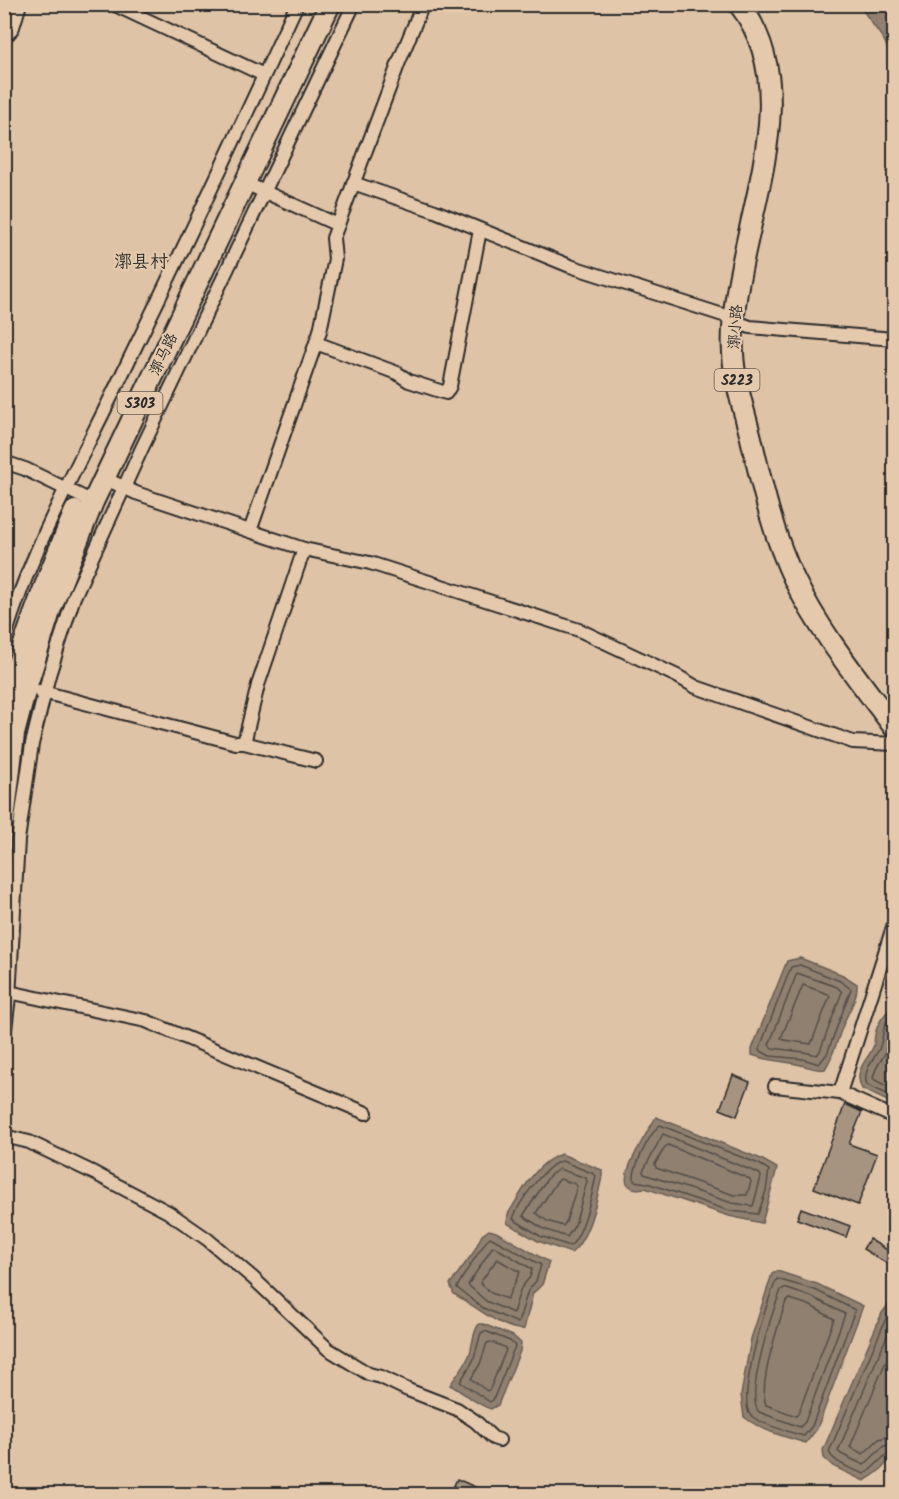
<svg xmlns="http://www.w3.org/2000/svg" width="899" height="1499" viewBox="0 0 899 1499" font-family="Kalam,'LXGW WenKai TC',sans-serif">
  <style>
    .water { fill: #908070; stroke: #685e54; stroke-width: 1.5 }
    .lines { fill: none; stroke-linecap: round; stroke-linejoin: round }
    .shore { stroke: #534d47; stroke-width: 1.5 }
    .building { fill: #a69380; stroke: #2b2b2b; stroke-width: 1.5 }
    .street-casing { stroke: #2b2b2b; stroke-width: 16 }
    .primary-casing { stroke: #2b2b2b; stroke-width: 24 }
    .street { stroke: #e5c9ac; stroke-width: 12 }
    .primary { stroke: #e5c9ac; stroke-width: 20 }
    .labels { text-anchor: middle; stroke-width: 4.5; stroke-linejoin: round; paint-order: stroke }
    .shield { fill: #e5c9ac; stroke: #635a52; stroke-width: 1.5 }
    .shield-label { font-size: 14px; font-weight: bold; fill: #2b2b2b }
    .street-label { font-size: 15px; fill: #2b2b2b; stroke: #e5c9ac }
    .quarter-label { font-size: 18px; fill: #2b2b2b; stroke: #e5c9ac }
  </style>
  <rect width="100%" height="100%" fill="#dec3a7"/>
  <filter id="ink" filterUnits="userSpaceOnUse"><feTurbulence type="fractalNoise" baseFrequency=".0167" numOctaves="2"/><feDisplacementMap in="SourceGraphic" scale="12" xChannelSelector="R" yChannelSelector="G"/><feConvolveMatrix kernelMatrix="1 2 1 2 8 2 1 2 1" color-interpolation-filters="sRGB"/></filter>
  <g filter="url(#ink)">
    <g class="water">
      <path d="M859,5h35v59l-10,-24z"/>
      <path d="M800,958l43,17 14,9c1,14 -9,28 -14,41 -6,15 -9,30 -18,44 -9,2 -14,-2 -24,-4 -17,-4 -32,-4 -49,-10v-6l35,-88z"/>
      <path d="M893,1007l1,1v96l-32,-15c-10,-20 7,-29 12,-44 1,-4 0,-7 1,-10 2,-11 9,-22 18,-28z"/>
      <path d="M656,1117l105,42 16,9 -15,55 -33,-7 -84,-28c-6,1 -14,2 -18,-5 -6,-11 23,-55 29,-66z"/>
      <path d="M561,1154l41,16v7c-5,22 -13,62 -31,76l-33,-12 -31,-18 1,-9c14,-22 27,-51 53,-60z"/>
      <path d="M489,1230l7,2 53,30 -7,23 -9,8 -9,36c-19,3 -53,-26 -70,-35l-4,-10 23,-31 9,-18z"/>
      <path d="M777,1271l40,13 46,22 -46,123 -11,14c-21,-6 -44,-12 -62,-26l-3,-22 10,-56 21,-65z"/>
      <path d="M894,1303v150c-7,13 -17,21 -30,28l-31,-15 -9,-8 -1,-8 59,-137 7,-9z"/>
      <path d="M479,1324h4l30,12 8,7 -1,8 -22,54 -7,4c-12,-3 -28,-17 -41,-24 6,-9 14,-18 19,-29 4,-10 3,-23 10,-32z"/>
    </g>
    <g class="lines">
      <g class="shore">
        <path d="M800,965l40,16 11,8 -24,65 -8,10 -16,-5 -33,-3 -11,-6 32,-83z"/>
        <path d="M797,973l40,14 5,5 -22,59 -3,4 -13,-3 -32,-4 -3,-3z"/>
        <path d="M803,985l25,9 2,2 -19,48 -27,-4 -3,-2z"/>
        <path d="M894,1014c-14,10 -9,22 -15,35 -6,12 -17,22 -12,36l27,12"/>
        <path d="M894,1024c-6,11 -4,18 -8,28 -5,9 -11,15 -13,26l2,2 19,10"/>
        <path d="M660,1125l99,39 10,6 -3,21 -8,23 -28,-3 -83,-28 -13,-2c-2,-13 16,-48 26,-56z"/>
        <path d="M663,1134l97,40 1,3 -8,29 -21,-3 -88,-29 -1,-3z"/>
        <path d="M668,1145l82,34 1,3 -4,13h-13l-78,-27 -1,-4 10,-17z"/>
        <path d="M562,1161l32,13 2,2c-3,16 -14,62 -26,70l-30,-10 -27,-17c5,-16 33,-55 49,-58z"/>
        <path d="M559,1169l27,9 1,3 -12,44 -8,12 -23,-8 -21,-13 26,-40z"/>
        <path d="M560,1179l15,5 2,2 -11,36 -3,4 -16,-5 -11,-8 20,-30z"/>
        <path d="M490,1237l51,28 -5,16 -8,10 -10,32 -35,-15 -26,-20c1,-5 30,-49 33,-51z"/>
        <path d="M493,1246l39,23 -2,8 -9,11 -8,25 -27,-12 -18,-16z"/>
        <path d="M497,1259l23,13 -13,27 -16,-6 -11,-10z"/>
        <path d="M777,1279l38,11 40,20 -43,116 -8,10c-11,-3 -50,-13 -55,-23 -10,-21 17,-112 28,-134z"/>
        <path d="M784,1288l28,9 33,17 -40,108 -5,5 -41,-15c-15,-15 14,-102 22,-122z"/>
        <path d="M790,1299l19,6 25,14 -36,95 -2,2 -30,-11c-8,-21 13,-81 20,-104z"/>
        <path d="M894,1309l-7,7 -58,136c5,11 23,17 35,22 11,-5 19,-21 30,-23"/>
        <path d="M894,1319l-56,132 3,3 23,11 20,-19 10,-2"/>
        <path d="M485,1331l25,10 5,5 -22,54 -3,2 -30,-20 13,-21 8,-28z"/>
        <path d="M491,1342l13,5 2,3 -16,39 -3,2 -16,-12 9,-15 7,-21z"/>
        <path d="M894,1342l-44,105 13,7 16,-15 15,-4"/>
      </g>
    </g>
    <g class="building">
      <path d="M733,1075l17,7 -13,34 -17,-7z"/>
      <path d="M845,1104l17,8 -13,32 28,10 -19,51 -44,-17z"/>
      <path d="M801,1208l49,18 -4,11 -49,-18z"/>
      <path d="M869,1239l25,15v14l-31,-19z"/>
      <path d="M457,1479l34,15h-41z"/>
    </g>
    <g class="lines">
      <g class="street-casing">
        <g id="street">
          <path d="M113,4l151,71"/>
          <path d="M4,33h5l4,-6 7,-23"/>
          <path d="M245,183l93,42"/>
          <path d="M353,183l82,28 135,55 159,51 5,4 16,6 144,12"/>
          <path d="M316,343l81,30 12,8 37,12 4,-7 30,-156"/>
          <path d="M4,462l21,7 68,33"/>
          <path d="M104,478l32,15 168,56 66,14 209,67 98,46 19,11 157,55 41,2"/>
          <path d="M250,531l70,-200 15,-72 -2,-21 66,-176 24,-58"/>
          <path d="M4,640c29,-97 81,-187 124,-278 58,-118 114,-238 169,-358"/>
          <path d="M39,691l197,52h8l72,18"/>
          <path d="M244,743l14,-58 46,-136"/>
          <path d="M4,991l142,30 220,92"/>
          <path d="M4,1037l5,-40 9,-157 14,-96 17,-69 25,-78 68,-149 212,-444"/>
          <path d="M775,1086l65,7 54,24"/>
          <path d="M840,1093l54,-169"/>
          <path d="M4,1136l25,6 65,31 74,39 39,27 46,39 75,71 41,25 12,3 27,13 49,19 18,12 18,17 6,2"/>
        </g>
      </g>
      <g class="primary-casing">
        <g id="primary">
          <path d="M739,4c76,97 -13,240 -6,349 1,28 11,57 18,85 11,48 22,98 44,143 26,53 64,99 99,146"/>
          <path d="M4,715c17,-72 43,-136 71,-204"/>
          <path d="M4,820l10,-86 12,-46 25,-80 42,-106 237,-498"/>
        </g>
      </g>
      <use href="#street" class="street"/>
      <use href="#primary" class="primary"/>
    </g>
  </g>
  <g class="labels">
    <g class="shield">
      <rect x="714.5" y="369" width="45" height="22" rx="4.5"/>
      <rect x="117.5" y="392" width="45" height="22" rx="4.5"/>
    </g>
    <g class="shield-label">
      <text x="737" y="385">S223</text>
      <text x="140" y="408">S303</text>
    </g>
    <g class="street-label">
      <text transform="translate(735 327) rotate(-86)" y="5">漷小路</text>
      <text transform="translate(163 354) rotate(-64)" y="5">漷马路</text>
    </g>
    <g class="quarter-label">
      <text x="141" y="267">漷县村</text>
    </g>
  </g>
  <rect width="899" height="1499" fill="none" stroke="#e5c9ac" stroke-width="24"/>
  <rect x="12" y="12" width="875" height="1475" fill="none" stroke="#2b2b2b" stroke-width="2" filter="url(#ink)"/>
</svg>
